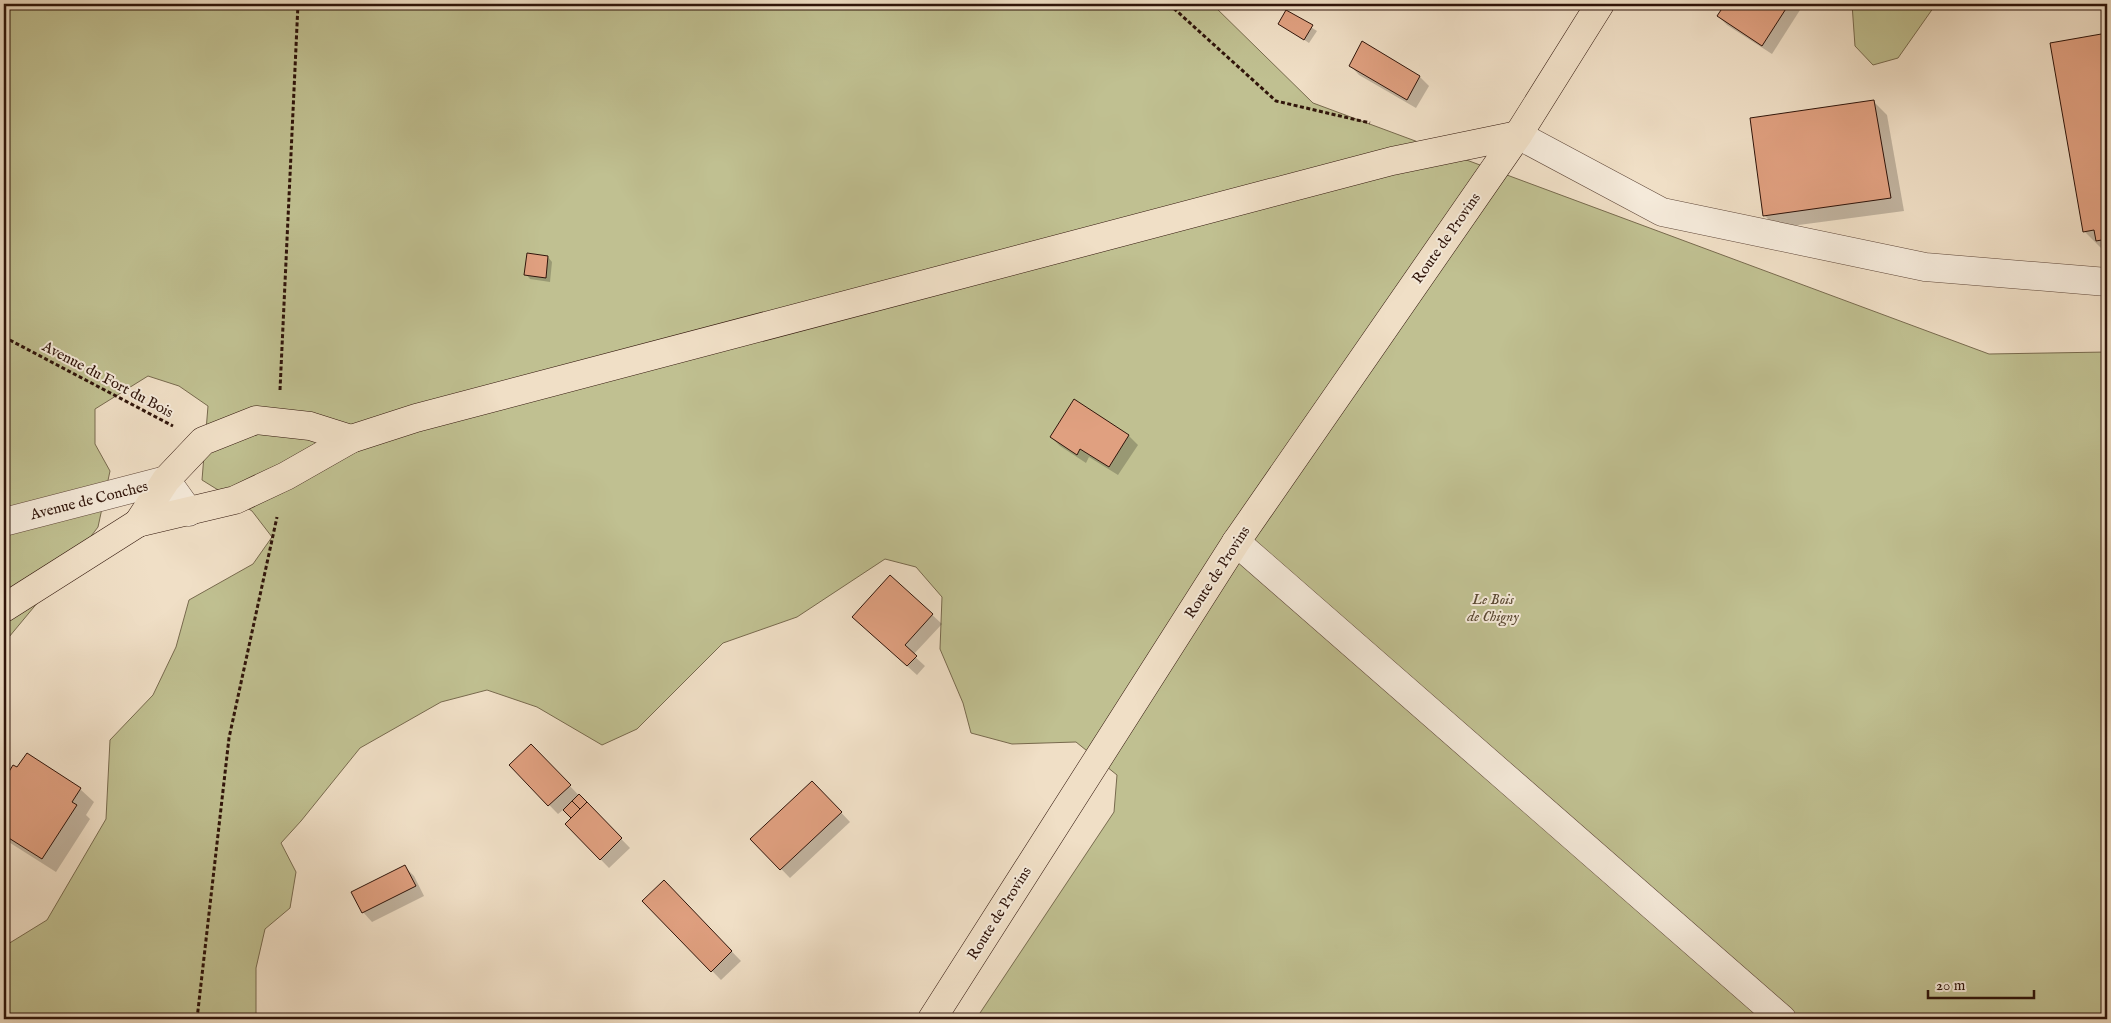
<svg xmlns="http://www.w3.org/2000/svg" width="2111" height="1023" viewBox="0 0 2111 1023" font-family="'IM FELL English',serif">
  <style>
    .green { fill: #c0c091; stroke: #786a4e }
    .shadow { fill: #0003 }
    .building { fill: #e0a080; stroke: #2f140a }
    .lines { fill: none; stroke-linecap: round; stroke-linejoin: round }
    .minor-casing { stroke: #5f4739; stroke-width: 29 }
    .major-casing { stroke: #2f140a; stroke-width: 29 }
    .path { stroke: #2f140a; stroke-width: 3; stroke-dasharray: 4 2.5; stroke-linecap: butt }
    .minor { stroke: #f5eada; stroke-width: 28 }
    .major { stroke: #f0dfc6; stroke-width: 28 }
    .labels { text-anchor: middle; stroke-width: 4; stroke-linejoin: round; paint-order: stroke }
    .street-label { font-size: 15px; fill: #2f140a; stroke: #f5eada }
    .park-label { font-size: 15px; font-style: italic; fill: #5a4832; stroke: #f5eada }
  </style>
  <rect width="100%" height="100%" fill="#f0dfc6"/>
  <filter id="stains"><feTurbulence type="fractalNoise" baseFrequency=".004" numOctaves="4"/><feColorMatrix values="0 0 0 0 .2 0 0 0 0 .09 0 0 0 0 .02 0 0 0 .5 -.17"/></filter>
  <radialGradient id="worn" r=".72"><stop offset=".6" stop-color="#630" stop-opacity="0"/><stop offset="1" stop-color="#630" stop-opacity=".3"/></radialGradient>
  <g class="green">
    <path d="M4,4h1208l101,99 676,251 118,-2v667h-1131l138,-207 3,-37 -41,-33 -64,2 -41,-11 -8,-30 -23,-54 2,-52 -26,-30 -31,-8 -88,58 -74,26 -86,86 -35,16 -65,-38 -50,-17 -46,12 -81,46 -59,73 -20,22 15,29 -6,36 -25,21 -9,39v51h-252v-75h4l39,-24 59,-101 4,-79 43,-45 23,-48 13,-47 64,-36 19,-27 -20,-26 -50,-31 6,-74 -29,-20 -31,-10 -53,33v35l15,27 -12,56 -25,33 -69,83z"/>
    <path d="M1852,4h84l-38,54 -25,7 -18,-19z"/>
  </g>
  <g class="shadow">
    <path d="M1726,4h68l6,6 -28,44 -45,-29 -9,-9z"/>
    <path d="M1287,12l30,19 -8,12 -29,-19z"/>
    <path d="M2107,35v215l-5,-1 -18,-18 -32,-187z"/>
    <path d="M1362,43l58,34 9,9 -13,22 -57,-33 -9,-10z"/>
    <path d="M1874,102l13,13 17,96 -127,17 -13,-13z"/>
    <path d="M548,257l4,5 -2,20 -20,-3 -4,-5z"/>
    <path d="M1075,401l54,35 9,9 -20,30 -29,-18 -3,6 -26,-17 -9,-9z"/>
    <path d="M890,576l52,48 -29,31 12,11 -8,9 -54,-49z"/>
    <path d="M531,746l99,102 -21,20 -43,-44 6,-6 -8,-9 -6,5 -48,-49z"/>
    <path d="M14,766l66,23 14,13 -8,13 4,4 -34,53 -52,-33v-57z"/>
    <path d="M821,791l29,31 -60,56 -38,-39z"/>
    <path d="M405,867l9,9 10,20 -52,26 -9,-10z"/>
    <path d="M664,882l77,79 -20,19 -77,-79z"/>
  </g>
  <g class="building">
    <path d="M1725,4h64l-27,42 -45,-30z"/>
    <path d="M1286,10l27,15 -9,15 -26,-16z"/>
    <path d="M2107,33v206l-11,2 -2,-11 -11,2 -33,-189z"/>
    <path d="M1362,41l58,35 -13,24 -58,-34z"/>
    <path d="M1874,100l17,98 -128,18 -13,-98z"/>
    <path d="M527,253l21,3 -2,22 -22,-3z"/>
    <path d="M1074,399l55,36 -20,32 -29,-18 -3,6 -27,-18z"/>
    <path d="M890,575l43,39 -28,31 12,11 -10,10 -55,-49z"/>
    <path d="M531,744l40,41 -23,21 -39,-41z"/>
    <path d="M27,753l54,35 -9,14 5,3 -35,54 -38,-24v-55l9,-15 4,2z"/>
    <path d="M812,781l30,31 -62,58 -30,-31z"/>
    <path d="M579,794l8,8 -7,7 -8,-8z"/>
    <path d="M572,801l8,8 -9,9 -8,-8z"/>
    <path d="M587,802l35,36 -22,22 -35,-36z"/>
    <path d="M405,865l11,21 -54,27 -11,-21z"/>
    <path d="M664,880l68,71 -21,21 -69,-71z"/>
  </g>
  <g class="lines">
    <g class="minor-casing">
      <g id="minor">
        <path d="M1518,135l144,77 263,55 182,15"/>
        <path d="M4,522l162,-42 23,32"/>
        <path d="M1236,542l546,477"/>
      </g>
    </g>
    <g class="major-casing">
      <g id="major">
        <path d="M138,523l28,-43 37,-39 53,-21 54,6 41,13"/>
        <path d="M4,608l134,-85 97,-23 51,-24 65,-37 65,-21 976,-257 126,-26"/>
        <path d="M932,1019l304,-477 282,-407 82,-131"/>
      </g>
    </g>
    <g class="path">
      <path d="M1169,4l107,97 94,22"/>
      <path d="M4,337l169,89"/>
      <path d="M280,390l18,-386"/>
      <path d="M197,1019l32,-281 48,-221"/>
    </g>
    <use href="#minor" class="minor"/>
    <use href="#major" class="major"/>
  </g>
  <g class="labels">
    <g class="street-label">
      <text transform="translate(1446 238) rotate(-55)" y="5">Route de Provins</text>
      <text transform="translate(108 379) rotate(28)" y="5">Avenue du Fort du Bois</text>
      <text transform="translate(89 500) rotate(-14)" y="5">Avenue de Conches</text>
      <text transform="translate(1217 572) rotate(-57)" y="5">Route de Provins</text>
      <text transform="translate(999 913) rotate(-58)" y="5">Route de Provins</text>
    </g>
    <g class="park-label">
      <text x="1493" y="604">Le Bois<tspan x="1493" dy="17">de Chigny</tspan></text>
    </g>
  </g>
  <rect width="2111" height="1023" fill="none" stroke="#f0dfc6" stroke-width="20"/>
  <rect x="5" y="5" width="2101" height="1013" fill="none" stroke="#2f140a" stroke-width="2.5"/>
  <rect x="10" y="10" width="2091" height="1003" fill="none" stroke="#2f140a"/>
  <path d="M1928 990v8h106v-8" fill="none" stroke="#2f140a" stroke-width="2.5"/>
  <text x="1936" y="990" font-size="15" fill="#2f140a" stroke="#f5eada" stroke-width="4" paint-order="stroke">20 m</text>
  <rect width="100%" height="100%" filter="url(#stains)"/>
  <rect width="100%" height="100%" fill="url(#worn)"/>
</svg>
